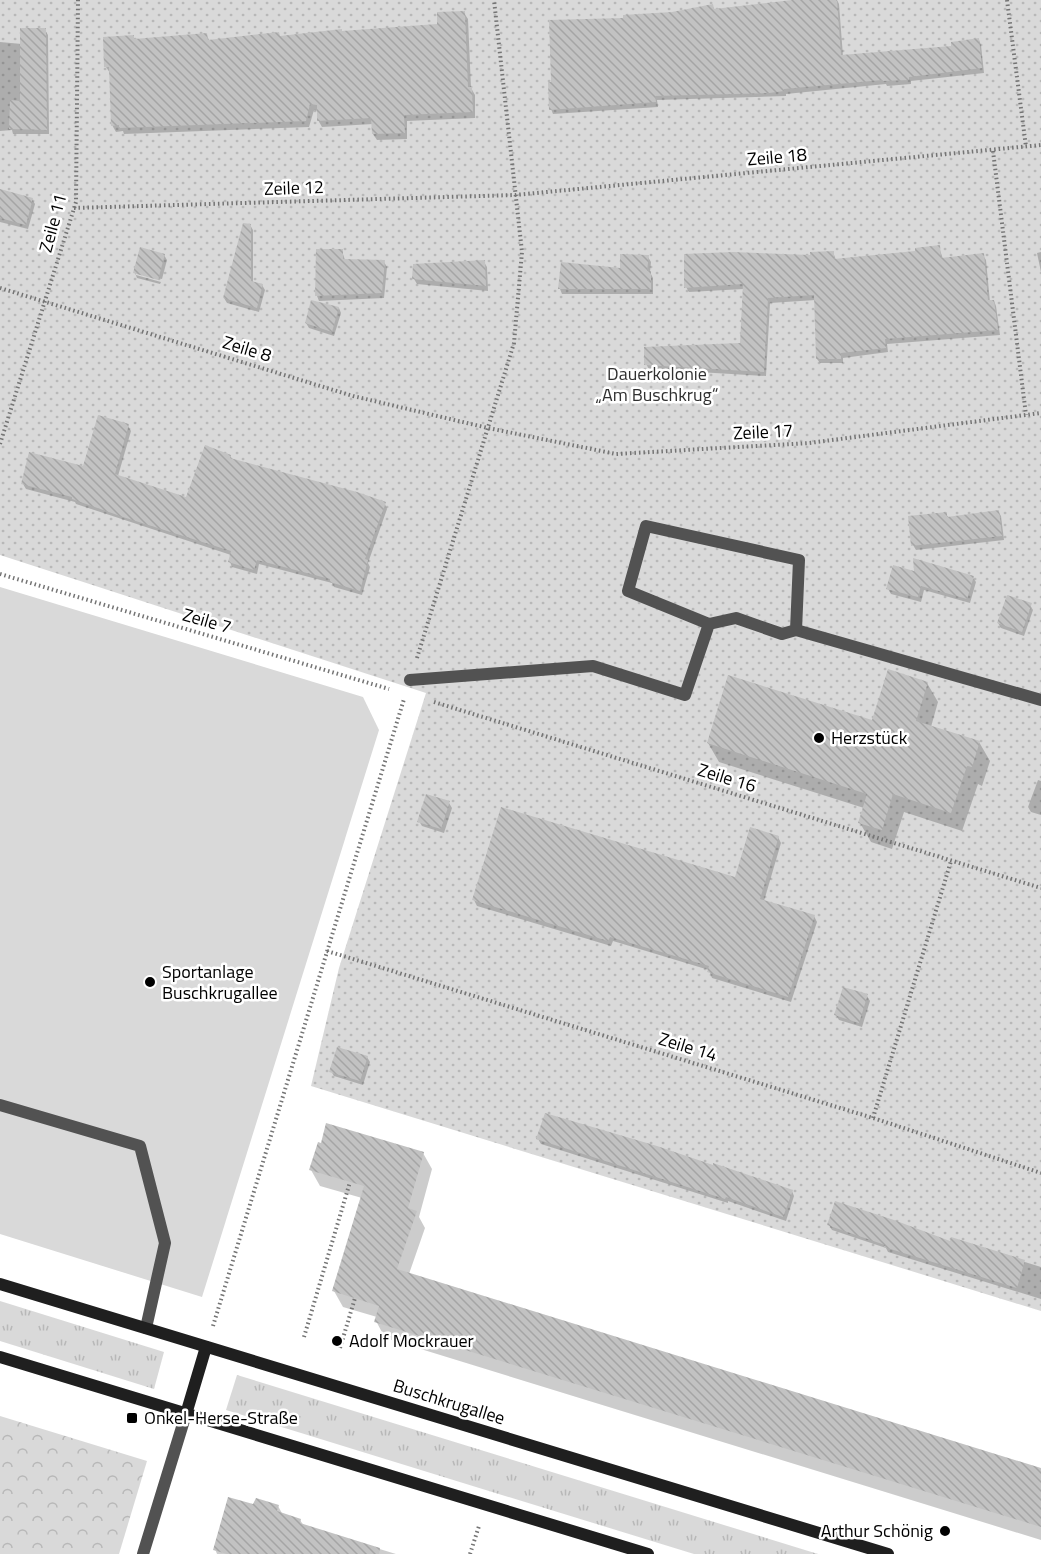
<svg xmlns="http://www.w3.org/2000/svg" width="1041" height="1554" viewBox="0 0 1041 1554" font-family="'Titillium Web',sans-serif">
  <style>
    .grass { fill: url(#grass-tufts) }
    .park { fill: url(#park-crowns) }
    .garden { fill: url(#garden-dots) }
    .pitch { fill: #d9d9d9 }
    .shadow { fill: #0003 }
    .building { fill: url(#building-back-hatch) }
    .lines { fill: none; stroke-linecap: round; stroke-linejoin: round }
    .path { stroke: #747474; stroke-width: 4; stroke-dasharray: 1.5 3; stroke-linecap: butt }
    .lane { stroke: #525252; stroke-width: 12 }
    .street { stroke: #525252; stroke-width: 12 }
    .secondary { stroke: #1f1f1f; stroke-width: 12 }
    .poi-dot { fill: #000; stroke: #fff; stroke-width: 2 }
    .labels { text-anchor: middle; stroke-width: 5; stroke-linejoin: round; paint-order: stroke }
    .street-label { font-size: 18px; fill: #000; stroke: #fff }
    .park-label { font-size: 18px; fill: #303030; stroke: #fff }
    .poi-label { font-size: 18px; fill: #000; stroke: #fff; text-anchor: start }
  </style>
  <defs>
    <pattern id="grass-tufts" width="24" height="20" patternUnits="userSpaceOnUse" patternTransform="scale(1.5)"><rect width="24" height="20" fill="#d9d9d9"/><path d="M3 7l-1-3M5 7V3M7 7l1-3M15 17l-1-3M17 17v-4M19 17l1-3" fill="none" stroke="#b8b8b8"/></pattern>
    <pattern id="park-crowns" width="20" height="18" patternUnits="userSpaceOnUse" patternTransform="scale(1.5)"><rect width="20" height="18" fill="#d9d9d9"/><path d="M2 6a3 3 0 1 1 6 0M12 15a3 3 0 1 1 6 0" fill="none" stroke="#b8b8b8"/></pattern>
    <pattern id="garden-dots" width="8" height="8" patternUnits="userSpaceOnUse" patternTransform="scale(1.5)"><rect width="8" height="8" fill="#d9d9d9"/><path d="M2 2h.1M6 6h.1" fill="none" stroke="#b8b8b8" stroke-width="1.8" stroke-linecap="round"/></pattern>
    <pattern id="building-back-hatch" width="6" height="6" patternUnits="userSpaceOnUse" patternTransform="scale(1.5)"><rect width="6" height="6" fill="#c2c2c2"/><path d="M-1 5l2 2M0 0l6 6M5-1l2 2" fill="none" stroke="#a5a5a5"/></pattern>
  </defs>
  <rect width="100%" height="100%" fill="#fff"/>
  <g class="grass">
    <path d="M0,1301l164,51 -10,37 -154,-48z"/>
    <path d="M237,1375l581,179h-124l-468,-144z"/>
  </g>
  <path class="park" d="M0,1416l147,45 -28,93h-119z"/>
  <path class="garden" d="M0,0h1041v1311l-730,-225 28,-118 87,-275 -426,-138z"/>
  <path class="pitch" d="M0,587l363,110 16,33 -177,567 -202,-63z"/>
  <g class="shadow">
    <path d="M825,0h12l2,4 4,52 110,-9 26,-7 2,5 3,28 -73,8v3l-24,2 -1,-2 -100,10v2l-129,4 1,7 -105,7 -2,-5 74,-89 47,-6 40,-9 3,5z"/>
    <path d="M464,13l4,6 3,69 4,7v23l-68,3v18l-30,1 -4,-6v-10l-51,3 -4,-7 1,-9 -5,-1 -5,17 -185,7 -1,-3 -7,1 -4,-7 -2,-52 -4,-6 29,-27 71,-5 4,7 229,-17z"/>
    <path d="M45,30l3,5 1,99h-36l-1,-4 -12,1v-89l22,2z"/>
    <path d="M32,199l3,5 -7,25 -28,-7v-22z"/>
    <path d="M250,225l3,5v53l9,2 3,5 -6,22 -32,-9 -3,-5z"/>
    <path d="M939,247l4,12 40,-4 3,5 4,42 4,-1 2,5 4,29 -113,9 1,8 -45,6v5h-23l-3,-4 -1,-59 -46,3 -4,73 -117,-7 -3,-5 95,-20 3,-55 -55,3 -3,-5 147,-35 3,8 81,-7z"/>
    <path d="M342,251l3,9 39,2 3,5 -3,31 -65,3 -2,-5z"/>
    <path d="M1041,252v20l-4,-19z"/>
    <path d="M164,255l3,5 -5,19 -26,-7v3l25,7 -1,2 -23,-6 -2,-5z"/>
    <path d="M648,257l3,5 -1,10 3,6v16h-91l-2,-5 62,-19z"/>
    <path d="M484,262l3,5 1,24 -71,-7 -3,-5z"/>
    <path d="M339,308l2,5 -7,23 -25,-8 -3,-5z"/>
    <path d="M128,426l3,5 -13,45 69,22 43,-42 3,4 152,44 2,5 -19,54 2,4 -8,28 -28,-8 -2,-4 -73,-19 -2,10 -25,-7 -2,-5 1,-7 -155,-51 -1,-2 -49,-13 -3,-5 61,-16z"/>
    <path d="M998,511l3,5 3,24 -88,10 -3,-5 33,-31 3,4z"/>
    <path d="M916,573l57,5 3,4 -6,21 -46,-13 -3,12 -30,-8 -3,-5z"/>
    <path d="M1030,605l3,5 -9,26 -23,-8 -3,-5z"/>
    <path d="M927,683l11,19 -7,25 48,15 11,19 -8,25 -4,-2 -16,47 -58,-19 -12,37 -21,-7 -11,-19 4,-15 -145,-46 -11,-19 165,-21z"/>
    <path d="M1038,780l3,1v34l-10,-3 -3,-5z"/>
    <path d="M449,803l3,5 -8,25 -22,-7 -3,-5z"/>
    <path d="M778,837l3,6 -17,58 50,15 3,6 -26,80 -79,-24 -3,-8 -96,-29 -2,5 -134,-40 -3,-6 262,-22z"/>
    <path d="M867,996l3,5 -8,26 -23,-7 -3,-5z"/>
    <path d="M367,1057l3,5 -7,23 -29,-9 -3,-5z"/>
    <path d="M538,1139l254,52 2,5 -8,25 -58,-20v2l-187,-59z"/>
    <path d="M423,1153l9,16 -13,48 6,11 -16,46 632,195v71l-656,-202 -9,-17 1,-4 -34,-10 -9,-16 28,-93 -42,-12 -9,-16z"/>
    <path d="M829,1225l122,18 1,-4 89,28v32l-153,-47 -2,-4 -54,-18z"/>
    <path d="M254,1506h24l5,9 17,5 4,6 92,28h-179l-2,-5z"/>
  </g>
  <g class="building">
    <path d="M792,0h45l4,55 110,-9v-4l28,-4 3,30 -73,9v3l-27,1v-1l-98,9v2l-15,2 -114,3 1,6 -107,8 -1,-28h3l-2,-62 74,-2v-3l49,-3 41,-8 1,5z"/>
    <path d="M465,11l3,76h4l1,25 -69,3 1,18 -33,1 -1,-16 -54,3v-16l-7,-1 -4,17 -187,7v-3l-8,1 -2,-59h-5l-1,-30 31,-2v4l73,-6 1,7 71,-8 1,4 62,-7v2l95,-7v-12z"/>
    <path d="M20,28h26l1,102 -38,-1 1,-29 10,1z"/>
    <path d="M0,189l33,9 -7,27 -26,-7z"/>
    <path d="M243,223l8,1v57l12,3 -6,24 -34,-10z"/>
    <path d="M940,245l1,13 43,-5 4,47h6l4,30 -113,9 1,9 -45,5v6h-25l-2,-64 -46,3 -4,74 -120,-7v-18l96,-4 3,-59 -59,4v-34l49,-2 77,3v-3l24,-1v8l81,-8v-3z"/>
    <path d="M140,247l25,7 -7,26 -25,-7z"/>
    <path d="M316,249h27v10l42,1 -3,33 -67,3z"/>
    <path d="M620,254l29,1 -2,16h4v18h-93l3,-27 59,6z"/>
    <path d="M485,260l1,26 -74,-7 1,-15z"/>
    <path d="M311,300l28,7 -7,25 -27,-9z"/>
    <path d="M98,415l31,9 -14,50 71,23 19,-52 26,10 -1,3 127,34 29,10 -21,57 3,1 -8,31 -30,-9v-3l-73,-19 -3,10 -26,-8 3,-11 -108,-34 -51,-18v-2l-51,-13 8,-32 54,14z"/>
    <path d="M999,510l3,26 -91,10 -3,-30 39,-4v5z"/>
    <path d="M913,558l61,18 -7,23 -46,-13 -3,11 -32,-8 7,-24 21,6z"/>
    <path d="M1007,595l25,8 -10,29 -25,-9z"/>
    <path d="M888,669l40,13 -12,39 64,20 -8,26 -5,-1 -16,47 -58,-19 -11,36 -24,-7 9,-29 -160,-51 21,-68 144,45z"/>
    <path d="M426,794l24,7 -9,28 -24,-7z"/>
    <path d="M501,807l234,70 15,-50 29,9 -19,63 55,16 -27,82 -81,-25 2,-6 -99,-29 -2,4 -136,-41z"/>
    <path d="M843,987l25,7 -9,29 -25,-8z"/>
    <path d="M337,1047l31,9 -8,25 -31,-9z"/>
    <path d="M545,1113l112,33 56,19v-2l80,27 -10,27 -57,-20 -1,2 -189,-60z"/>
    <path d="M326,1123l98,29 -16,56 9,3 -20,58 644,199v59l-667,-205 5,-16 -47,-15 32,-105 -55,-16 9,-28 3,1z"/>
    <path d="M835,1201l59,19 56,21 1,-4 74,23 -8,28 -133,-41 1,-2 -58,-20z"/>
    <path d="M228,1497l25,7 3,-6 23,7 -2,6 24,8 -1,4 80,25 -1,6h-152l-14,-4z"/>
  </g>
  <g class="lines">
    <g class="path">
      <path d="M1007,0l19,147"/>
      <path d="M993,151l33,264"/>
      <path d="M74,208l441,-13 526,-50"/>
      <path d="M0,288l353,108 135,32 128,26 193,-11 232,-30"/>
      <path d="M0,444l76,-242 2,-202"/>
      <path d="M0,574l389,115"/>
      <path d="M417,658l97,-315 8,-91 -28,-252"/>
      <path d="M434,702l607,186"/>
      <path d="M327,951l546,167 168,55"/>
      <path d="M873,1118l78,-257"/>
      <path d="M213,1326l191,-627"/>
      <path d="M304,1337l46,-155"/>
      <path d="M340,1348l15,-50"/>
      <path d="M470,1554l9,-28"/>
    </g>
    <g class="lane">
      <path d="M796,630l245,70"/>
      <path d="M410,680l183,-14 92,29 24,-71 -81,-33 18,-65 153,34 -3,70 -14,4 -46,-16 -27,6"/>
      <path d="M0,1105l140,41 25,97 -19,85"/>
    </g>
    <path class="street" d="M143,1554l43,-140"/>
    <g class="secondary">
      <path d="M0,1284l888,270"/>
      <path d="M0,1357l648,197"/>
      <path d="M186,1414l20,-67"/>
    </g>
  </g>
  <g class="poi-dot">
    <circle cx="819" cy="738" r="6"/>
    <circle cx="150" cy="982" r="6"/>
    <circle cx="337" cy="1341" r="6"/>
    <rect x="126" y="1412" width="12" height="12" rx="3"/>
    <circle cx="945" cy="1531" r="6"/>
  </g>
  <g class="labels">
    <g class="street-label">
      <text transform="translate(777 157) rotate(-5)" y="6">Zeile 18</text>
      <text transform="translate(294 188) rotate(-2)" y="6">Zeile 12</text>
      <text transform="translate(53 223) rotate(-75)" y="6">Zeile 11</text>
      <text transform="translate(247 349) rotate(17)" y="6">Zeile 8</text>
      <text transform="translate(763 432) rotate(-3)" y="6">Zeile 17</text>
      <text transform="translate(207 621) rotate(16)" y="6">Zeile 7</text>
      <text transform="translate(727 778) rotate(17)" y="6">Zeile 16</text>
      <text transform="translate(688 1047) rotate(17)" y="6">Zeile 14</text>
      <text transform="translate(449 1402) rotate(17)" y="6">Buschkrugallee</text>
    </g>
    <g class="park-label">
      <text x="657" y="380">Dauerkolonie<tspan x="657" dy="21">„Am Buschkrug“</tspan></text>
    </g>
    <g class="poi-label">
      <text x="831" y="744">Herzstück</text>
      <text x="162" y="978">Sportanlage<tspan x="162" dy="21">Buschkrugallee</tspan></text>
      <text x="349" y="1347">Adolf Mockrauer</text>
      <text x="144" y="1424">Onkel-Herse-Straße</text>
      <text x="933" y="1537" text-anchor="end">Arthur Schönig</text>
    </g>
  </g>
</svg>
